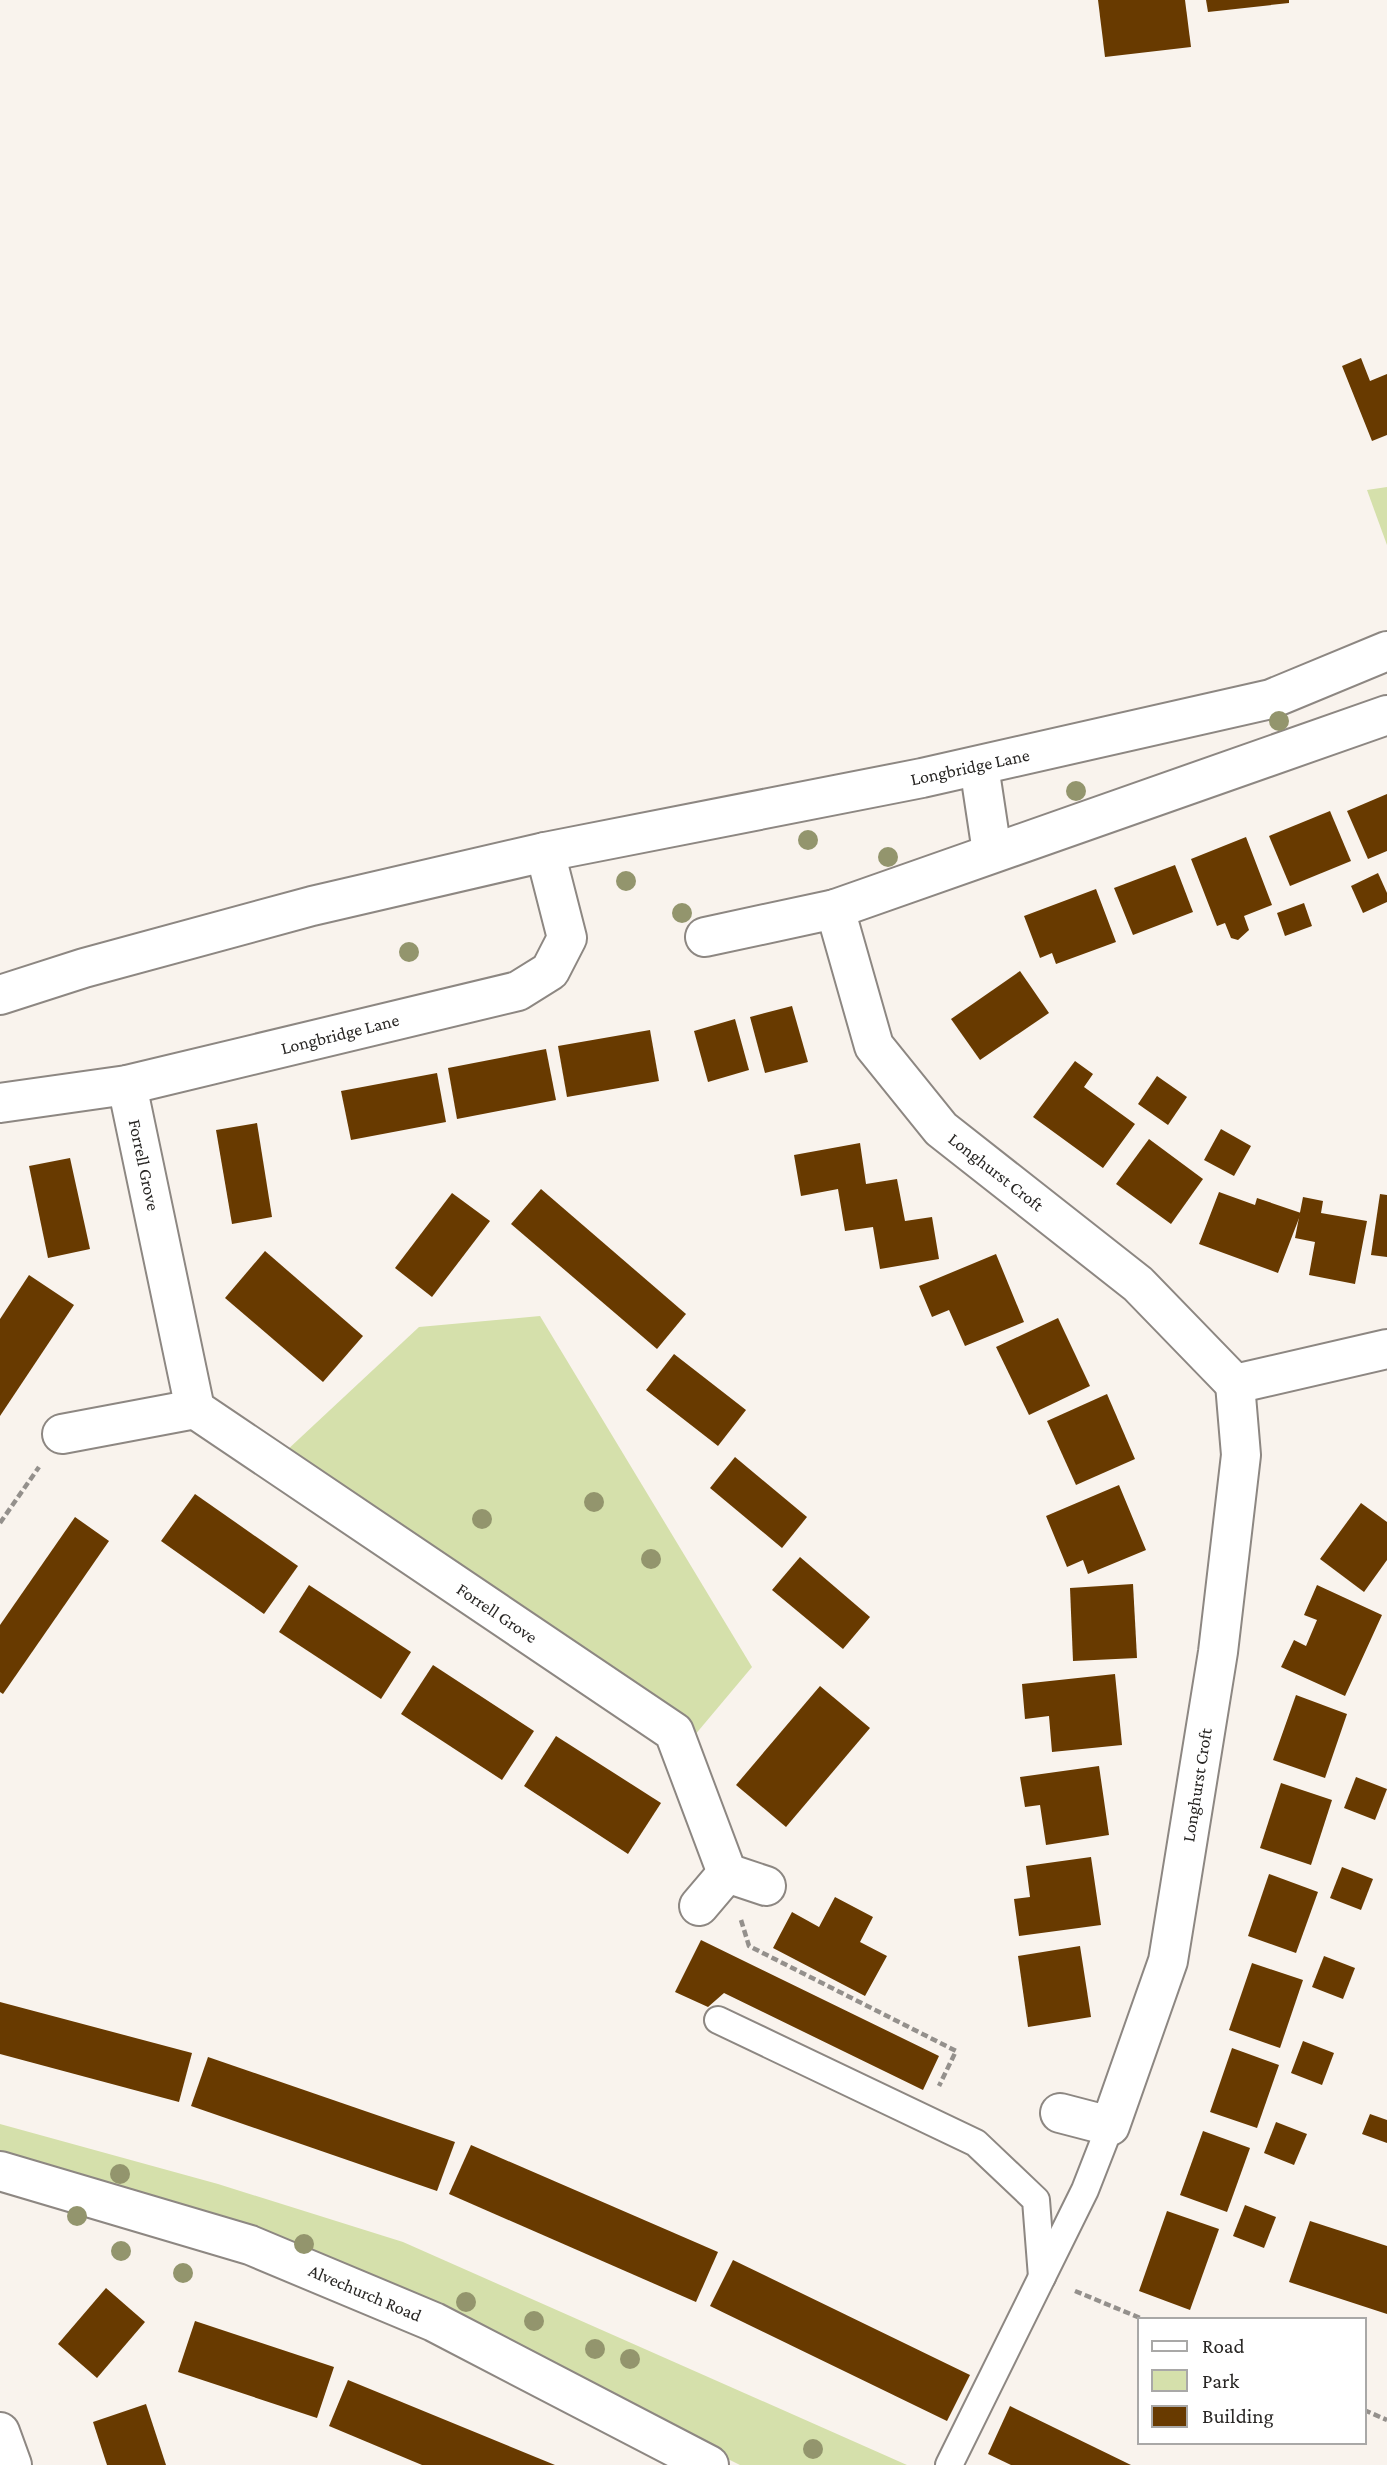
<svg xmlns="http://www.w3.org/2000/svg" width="1387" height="2465" viewBox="0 0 1387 2465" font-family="'Crimson Pro',serif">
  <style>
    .green { fill: #d5e0ab }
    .building { fill: #683a00 }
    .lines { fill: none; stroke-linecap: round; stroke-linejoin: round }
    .service-casing { stroke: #8d8782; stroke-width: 30 }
    .minor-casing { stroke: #8d8782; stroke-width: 42 }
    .tertiary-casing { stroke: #8d8782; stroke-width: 42 }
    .secondary-casing { stroke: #8d8782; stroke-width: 42 }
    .path { stroke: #94908c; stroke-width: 4.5; stroke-dasharray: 7 3.5; stroke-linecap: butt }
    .service { stroke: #fff; stroke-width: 26 }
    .minor { stroke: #fff; stroke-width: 38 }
    .tertiary { stroke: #fff; stroke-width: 38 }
    .secondary { stroke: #fff; stroke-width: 38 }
    .tree { fill: #93956d }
    .labels { text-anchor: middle; stroke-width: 7; stroke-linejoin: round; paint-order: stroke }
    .street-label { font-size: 18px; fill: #282624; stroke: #fff }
  </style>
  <rect width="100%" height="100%" fill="#f9f3ed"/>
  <g class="green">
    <path d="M1387,487v58l-20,-55z"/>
    <path d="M540,1316l212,351 -63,75 -404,-290 134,-125z"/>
    <path d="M0,2124l218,60 185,58 504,223h-167l-209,-103 -531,-209z"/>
  </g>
  <g class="building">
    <path d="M1098,0h87l6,47 -86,10z"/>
    <path d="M1206,0h83v3l-81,9z"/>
    <path d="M1361,358l9,23 17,-7v61l-15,6 -30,-75z"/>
    <path d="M1387,794v57l-19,8 -21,-48z"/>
    <path d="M1330,811l21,50 -61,25 -21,-50z"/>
    <path d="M1246,837l26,68 -28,11 5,14 -11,10 -7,-2 -6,-15 -8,3 -26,-67z"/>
    <path d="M1175,865l18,47 -60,23 -19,-47z"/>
    <path d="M1378,873l9,20v9l-24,11 -12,-27z"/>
    <path d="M1096,889l20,53 -60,22 -4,-11 -12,5 -16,-42z"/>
    <path d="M1304,903l8,23 -27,10 -8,-23z"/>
    <path d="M1020,971l29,42 -69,47 -29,-41z"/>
    <path d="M792,1006l16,56 -43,11 -15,-56z"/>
    <path d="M735,1019l14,51 -41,12 -14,-51z"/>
    <path d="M650,1030l9,51 -92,16 -9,-51z"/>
    <path d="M546,1049l10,51 -99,19 -9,-51z"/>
    <path d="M1075,1061l18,13 -9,13 51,37 -32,44 -70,-51z"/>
    <path d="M437,1073l9,49 -95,18 -10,-49z"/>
    <path d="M1157,1076l30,21 -19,28 -30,-21z"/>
    <path d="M257,1123l15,94 -40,7 -16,-94z"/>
    <path d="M1221,1129l30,17 -17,30 -30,-16z"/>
    <path d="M1149,1139l54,40 -32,45 -55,-40z"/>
    <path d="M860,1143l6,41 31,-5 8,42 27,-4 7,42 -59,10 -7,-42 -28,4 -7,-42 -37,7 -7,-41z"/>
    <path d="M70,1158l20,91 -42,9 -19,-92z"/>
    <path d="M541,1189l145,125 -29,35 -146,-125z"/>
    <path d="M1219,1192l36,13 2,-7 44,15 -23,60 -79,-29z"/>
    <path d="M452,1193l38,28 -58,76 -37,-29z"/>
    <path d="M1380,1194l7,1v62l-16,-2z"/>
    <path d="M1303,1197l20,4 -2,12 46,8 -12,63 -46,-9 6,-33 -20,-4z"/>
    <path d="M265,1251l98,85 -40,46 -98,-84z"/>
    <path d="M996,1254l28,68 -59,24 -16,-36 -17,7 -13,-31z"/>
    <path d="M29,1275l45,30 -74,111v-97z"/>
    <path d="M1058,1318l32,68 -61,29 -33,-68z"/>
    <path d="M674,1354l72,56 -28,36 -72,-56z"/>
    <path d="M1107,1394l28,65 -59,26 -29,-64z"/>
    <path d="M735,1457l72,60 -25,31 -72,-60z"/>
    <path d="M1119,1485l27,65 -58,24 -5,-14 -16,7 -21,-51z"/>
    <path d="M195,1494l103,72 -34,48 -103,-73z"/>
    <path d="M1361,1503l26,19v38l-23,32 -44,-33z"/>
    <path d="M75,1517l34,24 -106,153 -3,-2v-67z"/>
    <path d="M800,1557l70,60 -27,32 -71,-59z"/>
    <path d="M1133,1584l4,74 -64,3 -3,-73z"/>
    <path d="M309,1585l102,67 -30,47 -102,-67z"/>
    <path d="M1317,1585l65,30 -37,81 -64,-29 13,-27 12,6 11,-26 -13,-5z"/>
    <path d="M433,1665l101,66 -32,49 -101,-66z"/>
    <path d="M1115,1674l7,71 -70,7 -3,-36 -24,3 -3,-35z"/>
    <path d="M820,1686l50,42 -84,99 -50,-42z"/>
    <path d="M1296,1695l51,19 -22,64 -52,-18z"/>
    <path d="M556,1736l105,67 -33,51 -104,-68z"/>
    <path d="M1099,1766l10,69 -63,10 -6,-40 -15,2 -5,-30z"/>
    <path d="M1356,1777l31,12 -12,31 -31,-12z"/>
    <path d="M1281,1783l51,17 -21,65 -51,-17z"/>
    <path d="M1091,1857l10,68 -82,11 -5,-37 16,-2 -4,-31z"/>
    <path d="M1342,1867l31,12 -12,31 -31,-12z"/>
    <path d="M1269,1874l49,18 -22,61 -48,-17z"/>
    <path d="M835,1897l38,20 -13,25 27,14 -22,40 -92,-48 19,-36 27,15z"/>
    <path d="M701,1940l238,116 -16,34 -199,-97 -16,14 -33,-15z"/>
    <path d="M1080,1946l11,71 -63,10 -10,-71z"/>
    <path d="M1324,1956l31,12 -12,31 -31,-12z"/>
    <path d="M1252,1963l51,17 -23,68 -51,-18z"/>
    <path d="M0,2002l192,51 -13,49 -179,-48z"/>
    <path d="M1303,2041l31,12 -12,32 -31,-12z"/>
    <path d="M1232,2048l47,17 -22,63 -47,-16z"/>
    <path d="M208,2057l247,85 -18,49 -246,-85z"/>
    <path d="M1370,2114l17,6v23l-25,-9z"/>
    <path d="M1276,2122l31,12 -13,31 -30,-12z"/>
    <path d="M1203,2131l47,17 -23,64 -47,-17z"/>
    <path d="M471,2145l247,107 -22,50 -247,-108z"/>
    <path d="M1245,2205l31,12 -12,31 -31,-12z"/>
    <path d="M1167,2211l52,18 -29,81 -51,-19z"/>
    <path d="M1310,2221l77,25v68l-98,-32z"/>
    <path d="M733,2260l237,115 -23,46 -237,-115z"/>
    <path d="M106,2288l39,34 -48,56 -39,-34z"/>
    <path d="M195,2321l139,46 -17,51 -139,-46z"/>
    <path d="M348,2380l207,85h-133l-93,-39z"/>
    <path d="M146,2404l20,61h-59l-14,-43z"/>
    <path d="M1010,2406l121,59h-120l-23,-11z"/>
  </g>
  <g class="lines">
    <g class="service-casing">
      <g id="service">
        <path d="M718,2020l258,123 60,57 6,77"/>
        <path d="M949,2465l136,-275 25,-64"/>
      </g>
    </g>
    <g class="minor-casing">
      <g id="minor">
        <path d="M979,766l13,86"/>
        <path d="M835,909l39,137 67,83 197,155 97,100 152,-35"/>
        <path d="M705,937l130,-28 552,-194"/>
        <path d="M127,1085l68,324 479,323 53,141 39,13"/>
        <path d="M0,1103l127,-18 391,-94 32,-20 17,-33 -22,-86"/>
        <path d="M62,1434l133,-25"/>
        <path d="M699,1906l28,-33"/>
        <path d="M1060,2113l50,13 58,-165 50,-309 23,-197 -6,-71"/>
        <path d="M0,2432l12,33"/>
      </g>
    </g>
    <g class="tertiary-casing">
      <path id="tertiary" d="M0,2171l250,74 184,77 275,143"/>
    </g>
    <g class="secondary-casing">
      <path id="secondary" d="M0,995l84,-27 228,-62 233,-54 377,-74 349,-79 116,-48"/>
    </g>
    <g class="path">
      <path d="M0,1523l39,-56"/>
      <path d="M741,1920l8,26 207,105 -17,35"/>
      <path d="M1075,2291l70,29"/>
      <path d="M1364,2410l23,10"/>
    </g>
    <use href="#service" class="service"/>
    <use href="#minor" class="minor"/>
    <use href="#tertiary" class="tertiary"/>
    <use href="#secondary" class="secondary"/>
  </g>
  <g class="tree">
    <circle cx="1279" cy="721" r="10"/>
    <circle cx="1076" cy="791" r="10"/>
    <circle cx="808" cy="840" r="10"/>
    <circle cx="888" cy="857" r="10"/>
    <circle cx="626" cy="881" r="10"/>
    <circle cx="682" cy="913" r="10"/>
    <circle cx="409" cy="952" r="10"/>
    <circle cx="594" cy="1502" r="10"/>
    <circle cx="482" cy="1519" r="10"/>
    <circle cx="651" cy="1559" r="10"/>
    <circle cx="120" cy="2174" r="10"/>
    <circle cx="77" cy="2216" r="10"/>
    <circle cx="304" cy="2244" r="10"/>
    <circle cx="121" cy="2251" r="10"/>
    <circle cx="183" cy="2273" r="10"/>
    <circle cx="466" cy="2302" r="10"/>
    <circle cx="534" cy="2321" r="10"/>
    <circle cx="595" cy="2349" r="10"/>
    <circle cx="630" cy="2359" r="10"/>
    <circle cx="813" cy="2449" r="10"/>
  </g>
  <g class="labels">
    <g class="street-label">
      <text transform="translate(970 767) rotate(-12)" y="6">Longbridge Lane</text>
      <text transform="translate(340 1034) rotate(-14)" y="6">Longbridge Lane</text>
      <text transform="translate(144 1165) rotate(78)" y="6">Forrell Grove</text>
      <text transform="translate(996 1172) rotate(38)" y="6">Longhurst Croft</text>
      <text transform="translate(497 1613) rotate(34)" y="6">Forrell Grove</text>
      <text transform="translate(1197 1785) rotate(-81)" y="6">Longhurst Croft</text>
      <text transform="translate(365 2293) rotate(23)" y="6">Alvechurch Road</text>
    </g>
  </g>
  <rect x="1138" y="2318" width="228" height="126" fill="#ffffff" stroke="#a9a8a7" stroke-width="2"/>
  <rect x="1152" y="2341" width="35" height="10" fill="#ffffff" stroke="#a9a8a7" stroke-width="2"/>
  <text x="1202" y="2353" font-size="21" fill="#282624">Road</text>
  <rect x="1152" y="2370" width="35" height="21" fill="#d5e0ab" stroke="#a9a8a7" stroke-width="2"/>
  <text x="1202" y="2388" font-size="21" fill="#282624">Park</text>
  <rect x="1152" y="2406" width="35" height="21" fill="#683a00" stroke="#a9a8a7" stroke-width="2"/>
  <text x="1202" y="2423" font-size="21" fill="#282624">Building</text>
</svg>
